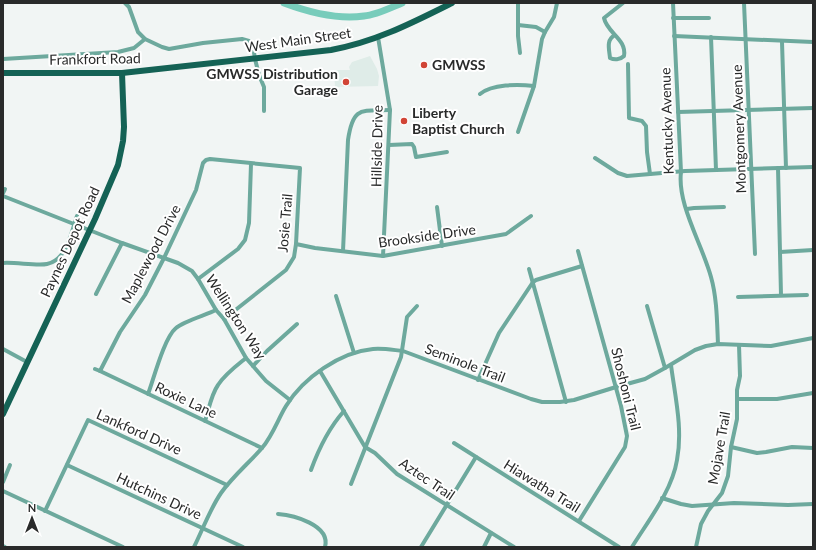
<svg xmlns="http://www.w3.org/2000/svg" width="816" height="550" viewBox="0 0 816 550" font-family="Lato,sans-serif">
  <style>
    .built { fill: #dfece8 }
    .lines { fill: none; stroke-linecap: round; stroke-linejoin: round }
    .river { stroke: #78ccbb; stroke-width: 7 }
    .minor { stroke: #6da99d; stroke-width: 4 }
    .primary { stroke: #146255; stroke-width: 6 }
    .poi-dot { fill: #d14435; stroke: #fff; stroke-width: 1.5 }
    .labels { text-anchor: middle; stroke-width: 4; stroke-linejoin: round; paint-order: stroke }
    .street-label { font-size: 14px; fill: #292a2a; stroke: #fff }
    .poi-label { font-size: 14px; font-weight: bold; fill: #292a2a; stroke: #fff; text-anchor: start }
  </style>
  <rect width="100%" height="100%" fill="#f1f5f4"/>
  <path class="built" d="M370,56l7,13 2,7 -1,10 -43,1 -1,-17h16l-1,-3 3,-5z"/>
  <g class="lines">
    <path class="river" d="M284,3c24,9 53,17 80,13 12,-1 26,-8 38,-13"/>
    <g class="minor">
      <path d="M125,3l4,4 9,25 7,7 17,8 7,2 34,-6 39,-4 7,2 4,5 2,13 4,16 5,12v24"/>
      <path d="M673,3l8,169c-4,32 21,72 30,105 6,21 6,45 7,67"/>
      <path d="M744,3l11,251"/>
      <path d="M518,4v32l2,17"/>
      <path d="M673,18h36"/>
      <path d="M518,25l18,2 9,5"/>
      <path d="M615,35c-9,5 -6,13 -5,23 4,2 10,2 14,-2 3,-17 -17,-23 -20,-38l19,-15"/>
      <path d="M674,36l139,6"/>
      <path d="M378,37l12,73 -7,146"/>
      <path d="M711,37l5,133"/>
      <path d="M782,42l4,126"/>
      <path d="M3,59l115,-7 16,-4 11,-9"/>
      <path d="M628,64l1,54 13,3 4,5 1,26 3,22"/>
      <path d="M480,94c12,-10 38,-10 54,-8"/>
      <path d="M678,112l135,-4"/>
      <path d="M518,132l16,-46 8,-47 3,-7 9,-15 3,-14"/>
      <path d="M389,145l23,-1 2,3 2,10 31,-5"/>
      <path d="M595,158l23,15 9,3 58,-5 128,-4"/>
      <path d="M778,168l3,127"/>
      <path d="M3,193l2,-4"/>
      <path d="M3,196l119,47 56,20 14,8 6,8 18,31 8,9 22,39 20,23 24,19"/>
      <path d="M437,207l5,39"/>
      <path d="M687,209l7,-1 30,-1"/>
      <path d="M296,244l19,4 68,8 123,-22 25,-18"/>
      <path d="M343,251l5,-111c5,-34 13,-29 42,-30"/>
      <path d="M578,251l43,155 6,30 -2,11 -46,74"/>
      <path d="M780,252l33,-2"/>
      <path d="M3,263c12,-1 34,3 44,1 20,-4 24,-31 30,-48"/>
      <path d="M529,269l37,133"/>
      <path d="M198,279l40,-30 7,-9 4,-17 2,-59"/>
      <path d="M96,294l26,-51"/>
      <path d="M336,296l18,57"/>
      <path d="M738,297l69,-2"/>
      <path d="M647,306l18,62"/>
      <path d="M3,349l24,13"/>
      <path d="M253,366l14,-15 30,-27"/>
      <path d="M95,369l5,2 20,-39 25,-37 19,-37 32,-68 7,-27 3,-3 4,-1 90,9 -4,76 -2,13 -8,13 -62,49"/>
      <path d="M100,371l162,77"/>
      <path d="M320,371l45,76 10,6 22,21 117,73"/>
      <path d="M478,380l21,-47 34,-51 3,-2 46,-14"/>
      <path d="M148,394c6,-16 16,-56 28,-66 8,-7 30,-13 40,-18"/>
      <path d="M737,399h40l36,-6"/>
      <path d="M205,421c4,-12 6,-26 13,-36 7,-11 18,-19 28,-27"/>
      <path d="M454,443l165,104"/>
      <path d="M731,447l26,6 9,-1 26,-5 21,1"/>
      <path d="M67,465l176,82"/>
      <path d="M311,470c8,-22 17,-41 33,-59"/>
      <path d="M3,482l7,-17"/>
      <path d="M351,484l50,-127 6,-40 10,-11"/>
      <path d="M3,491l120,56"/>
      <path d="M662,498l19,6 11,2 42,-3 54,2 25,-1"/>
      <path d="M45,511l43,-91 139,65"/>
      <path d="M278,514c15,1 53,11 47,33"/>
      <path d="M3,546l2,1"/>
      <path d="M194,547c9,-18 16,-38 27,-54 12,-17 28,-30 41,-45 11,-13 16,-29 24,-42 17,-28 54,-54 87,-57 10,-1 20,1 30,2l128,48 11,3h18l14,-2 42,-13 29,-8 20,-11 30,-18 11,-4 12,-2 53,2 42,-8"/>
      <path d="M421,547l55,-90"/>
      <path d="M484,547l7,-14"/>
      <path d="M632,547c16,-26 40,-56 45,-87 6,-31 -2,-64 -6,-95"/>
      <path d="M696,547l5,-23 7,-13 14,-18 6,-17 3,-29 6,-28v-29l3,-14 -1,-31"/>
    </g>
    <g class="primary">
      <path d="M3,73h119l209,-23c44,-8 81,-27 121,-47"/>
      <path d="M3,414l92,-195 23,-54 5,-24 1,-14 -2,-54"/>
    </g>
  </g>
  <g class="poi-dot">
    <circle cx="424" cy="65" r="4"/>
    <circle cx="346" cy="82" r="4"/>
    <circle cx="404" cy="121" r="4"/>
  </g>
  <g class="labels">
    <g class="street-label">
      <text transform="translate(298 40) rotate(-8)" y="5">West Main Street</text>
      <text transform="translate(95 59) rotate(-1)" y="5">Frankfort Road</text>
      <text transform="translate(667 121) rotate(-92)" y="5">Kentucky Avenue</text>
      <text transform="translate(739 129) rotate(-92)" y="5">Montgomery Avenue</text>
      <text transform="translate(377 146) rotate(-89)" y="5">Hillside Drive</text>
      <text transform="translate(285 223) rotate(-85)" y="5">Josie Trail</text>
      <text transform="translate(427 236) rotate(-8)" y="5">Brookside Drive</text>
      <text transform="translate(70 242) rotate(-65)" y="5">Paynes Depot Road</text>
      <text transform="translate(151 254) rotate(-62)" y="5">Maplewood Drive</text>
      <text transform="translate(236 317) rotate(57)" y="5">Wellington Way</text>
      <text transform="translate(465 363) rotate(21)" y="5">Seminole Trail</text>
      <text transform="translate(626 389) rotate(76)" y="5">Shoshoni Trail</text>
      <text transform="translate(186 400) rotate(25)" y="5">Roxie Lane</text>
      <text transform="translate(139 432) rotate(24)" y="5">Lankford Drive</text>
      <text transform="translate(719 448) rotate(-80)" y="5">Mojave Trail</text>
      <text transform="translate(427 479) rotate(34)" y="5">Aztec Trail</text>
      <text transform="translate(542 486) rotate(32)" y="5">Hiawatha Trail</text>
      <text transform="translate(159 496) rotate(25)" y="5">Hutchins Drive</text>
    </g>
    <g class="poi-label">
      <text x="432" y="70">GMWSS</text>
      <text x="338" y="79" text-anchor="end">GMWSS Distribution<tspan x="338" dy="16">Garage</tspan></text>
      <text x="412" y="118">Liberty<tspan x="412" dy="16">Baptist Church</tspan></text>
    </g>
  </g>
  <rect width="816" height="550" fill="none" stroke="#292a2a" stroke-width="8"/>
  <g transform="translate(32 518)" stroke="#ffffff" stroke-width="3" paint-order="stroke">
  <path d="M0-3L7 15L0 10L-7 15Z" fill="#292a2a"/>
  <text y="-6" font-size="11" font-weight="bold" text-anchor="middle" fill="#292a2a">N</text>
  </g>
</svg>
